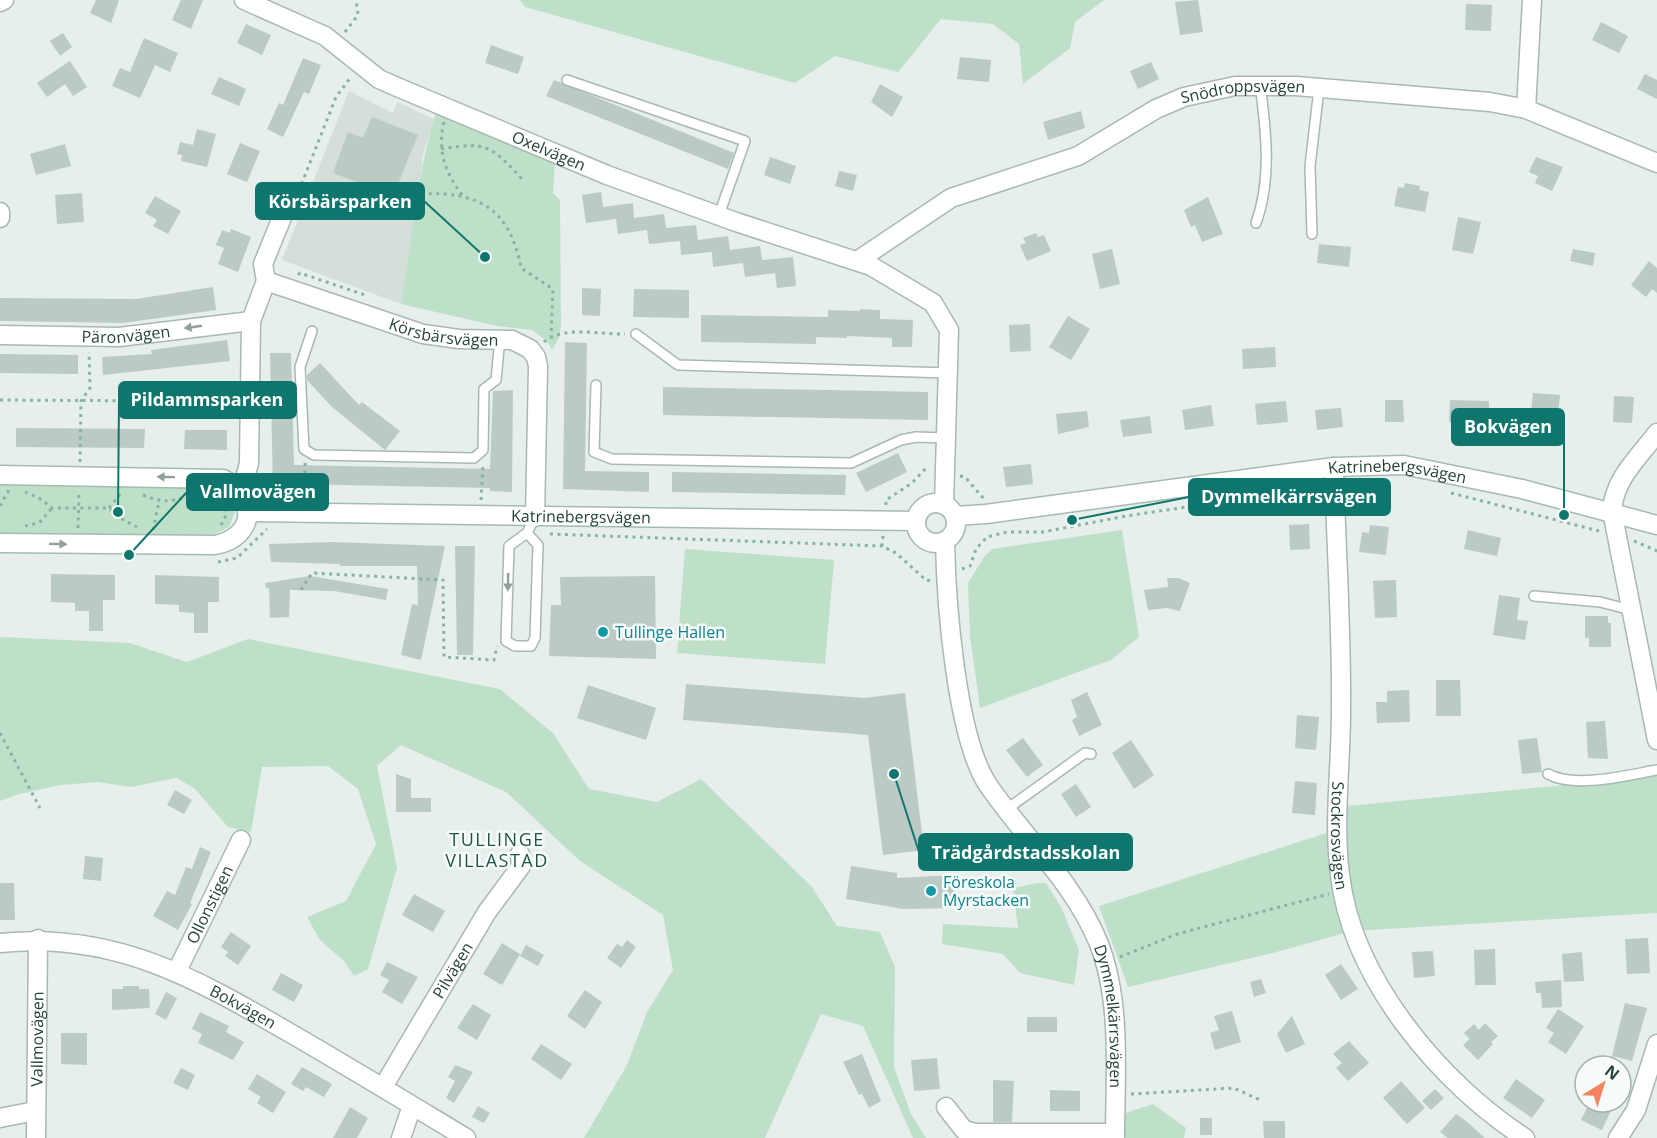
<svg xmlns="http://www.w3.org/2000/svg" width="1657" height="1138" viewBox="0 0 1657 1138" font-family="'Open Sans',sans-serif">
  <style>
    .built { fill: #d4dfda }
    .green { fill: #bfe0c8 }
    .building { fill: #bbcac4 }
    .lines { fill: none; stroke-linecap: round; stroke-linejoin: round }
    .lane-casing { stroke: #a8b8b2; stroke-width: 12 }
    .street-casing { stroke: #a8b8b2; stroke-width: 21 }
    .secondary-casing { stroke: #a4bbb3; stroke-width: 21 }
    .path { stroke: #86b3a5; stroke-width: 3; stroke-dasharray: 3 4.5; stroke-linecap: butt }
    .lane { stroke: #fff; stroke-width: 9 }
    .street { stroke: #fff; stroke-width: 18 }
    .secondary { stroke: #fff; stroke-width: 18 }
    .oneway { fill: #92a09c }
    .culture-dot { fill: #0f9aa8; stroke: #f7fbf9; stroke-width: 2 }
    .labels { text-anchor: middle; stroke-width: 5; stroke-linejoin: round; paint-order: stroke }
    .street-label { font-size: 16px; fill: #24423a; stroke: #f7fbf9 }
    .culture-label { font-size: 16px; fill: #0d838f; stroke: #f7fbf9; text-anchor: start }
    .neighbourhood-label { font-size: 18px; letter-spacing: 1.5px; fill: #1f5548; stroke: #f7fbf9 }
    .leader { fill: none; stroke: #0f766e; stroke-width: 2 }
    .callout-dot { fill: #0f766e; stroke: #f7fbf9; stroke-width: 2 }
    .callout { fill: #0f766e; stroke: #0f766e; stroke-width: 2 }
    .callout-label { font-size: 18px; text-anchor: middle; font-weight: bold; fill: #fff }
  </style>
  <rect width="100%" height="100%" fill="#e6efeb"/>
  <path class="built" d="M349,91l44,22 4,-11 37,17 -11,36 -6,55 -16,94 -119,-44z"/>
  <g class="green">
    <path d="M520,0h584l-29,22 -5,26 -47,36 -4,-40 -26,-20 -52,-5 -43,53 -63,-16 -40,27 -270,-76z"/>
    <path d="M436,112l119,50 -2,31 7,7 1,125 -2,13 -7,12 -5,-9 -15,-11 -35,-4 -96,-22c11,-64 16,-130 35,-192z"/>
    <path d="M0,482l208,4 19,8 9,15 -7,18 -20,10h-209z"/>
    <path d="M1122,530l17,107 -28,23 -131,48 -10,-72 -2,-53 16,-26 8,-8z"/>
    <path d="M685,549l149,11 -9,104 -148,-11z"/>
    <path d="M0,637l130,6 57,19 61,-23 252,50 53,44 36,56 68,13 44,-23 111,108 25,39 43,6 15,35 -1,100 17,47 15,24h-13l-50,-112 -42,-12 -56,124h-181l43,-73 20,-53 26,-42 -10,-55 -83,-54 -74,-69 -105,-47 -24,21 20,102 -29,101 -14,7 -10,-15 -24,-21 -13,-23 39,-16 30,-57 -18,-55 -30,-23 -66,1 -11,65 -23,-5 -34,-39 -18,-10 -45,9 -33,-5 -37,3 -42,9 -19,7z"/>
    <path d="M1657,776v137l-305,18 -83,23 -141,33 -29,-81 237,-76 1,-23z"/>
    <path d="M1037,883h9l16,26 17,41 -5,35 -54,-12 -17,-19 -61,-10 1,-20 75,4 -5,-40z"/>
    <path d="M1153,1104l33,24 -2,10h-66l2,-23z"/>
  </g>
  <g class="building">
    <path d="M96,0h23l-8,23 -21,-10z"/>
    <path d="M181,0h22l-12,29 -19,-9z"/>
    <path d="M1198,0l5,32 -23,3 -5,-33z"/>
    <path d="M1466,4l26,1 -1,26 -26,-1z"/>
    <path d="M1601,22l27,14 -9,17 -27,-13z"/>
    <path d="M246,24l25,11 -9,20 -25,-12z"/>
    <path d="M63,33l9,14 -12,9 -10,-15z"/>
    <path d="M144,38l34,15 -8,19 -15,-7 -15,33 -28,-12 8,-18 10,4z"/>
    <path d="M491,45l33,12 -6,17 -33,-11z"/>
    <path d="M960,57l31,3 -2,22 -32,-3z"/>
    <path d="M303,58l18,7 -12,29 -5,-2 -21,45 -16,-8 12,-26 4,2z"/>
    <path d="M70,61l17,26 -14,9 -8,-12 -18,13 -10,-14z"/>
    <path d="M1151,62l8,17 -21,10 -8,-18z"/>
    <path d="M1645,74l12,6v19l-20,-10z"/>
    <path d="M219,77l27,12 -7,17 -28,-12z"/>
    <path d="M554,80l180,73 -6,16 -182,-73z"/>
    <path d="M880,84l23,13 -11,20 -21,-15z"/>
    <path d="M1081,111l4,17 -37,12 -5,-18z"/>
    <path d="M372,117l46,18 -25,61 -60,-23 15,-41 15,6z"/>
    <path d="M197,129l19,5 -9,33 -26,-6 1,-6 -5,-1 3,-12 13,3z"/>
    <path d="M240,143l20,8 -13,31 -20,-8z"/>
    <path d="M65,144l6,22 -35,9 -6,-21z"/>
    <path d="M770,157l26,9 -6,18 -26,-9z"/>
    <path d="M1536,157l27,10 -11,24 -17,-8 3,-7 -9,-4z"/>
    <path d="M839,171l18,4 -4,16 -18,-5z"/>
    <path d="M1405,183l15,3 -1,4 10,2 -4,20 -31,-6 4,-19 6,1z"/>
    <path d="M601,192l2,15 30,-4 1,15 30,-4 2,14 30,-3 2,15 30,-4 2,14 30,-4 2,14 31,-3 3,29 -19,2 -2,-15 -30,4 -2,-14 -30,4 -1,-15 -31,3 -1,-14 -31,3 -2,-14 -29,4 -2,-15 -30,4 -4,-28z"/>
    <path d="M82,193l2,29 -27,2 -2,-29z"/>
    <path d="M155,196l26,15 -13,23 -15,-8 4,-6 -12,-7z"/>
    <path d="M1208,197l15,37 -21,8 -7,-17 -4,2 -7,-17z"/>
    <path d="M1458,217l23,5 -8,32 -21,-4z"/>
    <path d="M231,229l20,8 -13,35 -20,-8 6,-16 -8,-3 6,-15 8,3z"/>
    <path d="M1036,233l2,4 6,-2 7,16 -24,10 -7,-16 6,-2 -3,-5z"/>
    <path d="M1319,244l32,3 -2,20 -32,-4z"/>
    <path d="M1112,249l8,35 -20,5 -8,-35z"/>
    <path d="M1573,249l22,4 -2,13 -23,-5z"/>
    <path d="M1649,261l8,7v25l-5,-4 -6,8 -15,-12z"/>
    <path d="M213,287l3,23 -93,13 -123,-2v-23l136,1z"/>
    <path d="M582,288l19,1 -1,27 -18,-1z"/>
    <path d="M634,289l55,1v28l-56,-1z"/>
    <path d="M860,309l20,1v9l33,1 -1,27h-20v-9l-45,-2v2l-31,-1v7l-115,-2v-27l127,2v-7l32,1z"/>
    <path d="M1068,316l22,13 -19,31 -22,-13z"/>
    <path d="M1030,324l1,27 -21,1 -1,-27z"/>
    <path d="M227,340l3,21 -127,14 -1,-18 50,-3 -1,-4z"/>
    <path d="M565,342l22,1 -2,128 64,1v20l-86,-3z"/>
    <path d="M1275,347l1,20 -33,2 -1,-20z"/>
    <path d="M270,353h21l3,112 196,4 3,-78 20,-1 -1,102 -22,-1v-3l-196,-4v5h-21z"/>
    <path d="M0,354l78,1v19l-78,-1z"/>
    <path d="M320,363l39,42 3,-3 38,29 -15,19 -53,-43 -25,-27v-5z"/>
    <path d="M663,387l265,5v28l-265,-5z"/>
    <path d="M1533,393l27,2 -2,19 -27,-2z"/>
    <path d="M1614,396l20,1 -2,26 -19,-1z"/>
    <path d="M1385,400h18l1,22h-19z"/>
    <path d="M1450,400l39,1v22l-40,-1z"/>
    <path d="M1286,401l2,21 -31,3 -2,-21z"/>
    <path d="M1211,405l3,21 -29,4 -3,-20z"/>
    <path d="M1341,408l2,19 -26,3 -2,-20z"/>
    <path d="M1087,411l2,16 -31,7 -2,-20z"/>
    <path d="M1150,416l2,17 -29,4 -3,-17z"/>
    <path d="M16,428l129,1 -1,19 -128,-1z"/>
    <path d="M185,430h42v20l-43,-1z"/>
    <path d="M898,453l9,19 -41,20 -10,-19z"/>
    <path d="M1031,464l2,20 -27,3 -3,-20z"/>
    <path d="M672,472l174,3 -1,20 -173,-3z"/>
    <path d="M1309,524l1,25 -20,1 -1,-25z"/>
    <path d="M1370,525l19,2 -3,28 -27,-3 3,-20 7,1z"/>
    <path d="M1468,530l33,8 -4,18 -33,-7z"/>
    <path d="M332,542l113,4 -24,114 -20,-5 11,-51 6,1 -1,-39h-77v-2l-69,-2 -2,-18z"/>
    <path d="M455,546h20l-2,109h-16z"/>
    <path d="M51,574l64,1v25h-12v31h-14v-20h-14v-8l-24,-1z"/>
    <path d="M155,575l64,2v25h-11v31h-14v-20l-15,-1v-7l-24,-1z"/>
    <path d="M310,576l78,13 -2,11 -52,-9 -44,-1 -1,27 -19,1 -1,-30h-3l-1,-5z"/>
    <path d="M655,576l1,83 -107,-3 2,-51h10l-1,-28z"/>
    <path d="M1167,578h12l11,5 -10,28 -13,-3 -19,2 -4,-20 24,-3z"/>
    <path d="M1396,580l1,37 -22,1 -2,-37z"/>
    <path d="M1499,595l21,3 -3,22 11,1 -3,19 -32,-5z"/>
    <path d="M1585,616h23v7h3v24h-22v-9h-4z"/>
    <path d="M1436,680h24l1,36h-25z"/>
    <path d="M686,684l178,14 41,-5 19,157 -41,5 -15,-120 -185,-15z"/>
    <path d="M588,685l68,23 -10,32 -69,-22z"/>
    <path d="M1409,690l1,32 -33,1 -1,-21h11v-11z"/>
    <path d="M1087,692l15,33 -23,11 -7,-16 5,-3 -6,-17z"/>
    <path d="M1297,715l22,2 -3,33 -21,-2z"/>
    <path d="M1605,721l3,38 -20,-1 -2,-36z"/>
    <path d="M1023,738l20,27 -16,12 -21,-27z"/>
    <path d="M1537,738l5,34 -20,2 -4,-34z"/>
    <path d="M1131,740l23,35 -20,14 -22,-36z"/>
    <path d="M396,774l15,5v19h20v14h-35z"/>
    <path d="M1295,781l22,2 -2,32 -23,-2z"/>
    <path d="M1076,784l15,23 -15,10 -15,-23z"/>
    <path d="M175,790l17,10 -8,14 -17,-9z"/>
    <path d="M200,847l11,5 -21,51 2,1 -14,26 -25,-14 14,-25 8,4 11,-28 6,2z"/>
    <path d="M85,856l18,2 -2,23 -18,-2z"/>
    <path d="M851,866l46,7v5l56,-3 2,33 -52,1 -57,-10z"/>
    <path d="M0,883h14l1,37h-15z"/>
    <path d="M414,894l31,17 -12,21 -31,-17z"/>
    <path d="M231,932l20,14 -13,19 -13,-9 3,-4 -7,-5z"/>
    <path d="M1648,938l2,35 -23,1 -2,-35z"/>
    <path d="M627,940l9,7 -15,21 -14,-10 10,-14 5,3z"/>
    <path d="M502,943l18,11 -18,31 -19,-11z"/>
    <path d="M526,945l18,10 -6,11 -18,-10z"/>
    <path d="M1495,949l1,36h-21l-1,-35z"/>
    <path d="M1433,951l2,25 -21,2 -2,-26z"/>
    <path d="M1582,952l2,29 -20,1 -2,-28z"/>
    <path d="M387,962l31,15 -16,27 -20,-12 7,-12 -9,-5z"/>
    <path d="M1341,964l17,25 -17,11 -16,-25z"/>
    <path d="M281,973l22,12 -9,17 -22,-12z"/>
    <path d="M1261,979l5,14 -12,4 -4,-15z"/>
    <path d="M1561,980l1,27 -20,1 -1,-15h-5l-1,-11z"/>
    <path d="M123,986h16v3h10l1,19 -38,2v-21h11z"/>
    <path d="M585,990l17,12 -17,27 -18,-13z"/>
    <path d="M166,992l11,6 -11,22 -11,-6z"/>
    <path d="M1625,1003l22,5 -15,53 -20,-5z"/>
    <path d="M473,1004l18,11 -14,25 -20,-12z"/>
    <path d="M1558,1009l26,17 -18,28 -18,-12 6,-9 -8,-5z"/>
    <path d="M1232,1011l9,31 -26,8 -5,-17 9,-3 -5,-14z"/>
    <path d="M200,1012l29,14 -3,6 18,10 -11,18 -35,-17 4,-9 -10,-5z"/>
    <path d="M1292,1016l13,28 -19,9 -9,-19z"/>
    <rect x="1027" y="1017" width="30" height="15"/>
    <path d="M1485,1023l13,13 -7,6 2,2 -15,16 -15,-15 7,-6 -6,-6 10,-9 5,6z"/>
    <path d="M61,1033h26v32l-26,-1z"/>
    <path d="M1349,1041l20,22 -21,18 -12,-13 6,-5 -9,-9z"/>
    <path d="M541,1044l31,20 -11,16 -30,-21z"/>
    <path d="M862,1054l19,47 -12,7 -7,-14 -3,1 -16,-33z"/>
    <path d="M937,1058l3,31 -26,2 -3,-31z"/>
    <path d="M455,1065l18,7 -19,31 -8,-5 9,-17 -7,-4z"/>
    <path d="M302,1067l30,17 -8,13 -18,-10 -3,4 -12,-7z"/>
    <path d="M181,1068l14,7 -7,15 -15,-7z"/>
    <path d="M257,1074l29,18 -13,21 -16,-10 4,-6 -13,-8z"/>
    <path d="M1516,1079l29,21 -13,18 -29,-20z"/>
    <path d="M993,1080l21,1 -2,41h-19z"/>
    <path d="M1401,1081l24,27 -18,16 -24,-26z"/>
    <path d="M1435,1089l9,9 -13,12 -9,-9z"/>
    <path d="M1050,1090l30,1v20h-30z"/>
    <path d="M1590,1102h25l-13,28 -21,-10z"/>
    <path d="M478,1106l12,7 -6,10 -12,-6z"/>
    <path d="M350,1107l18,11 -11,20h-24z"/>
    <path d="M1456,1114l10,7 19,17h-37l-8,-6z"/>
    <rect x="1200" y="1118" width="12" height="17"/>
    <path d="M1263,1121h22v17h-21z"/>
  </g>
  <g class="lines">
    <g class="lane-casing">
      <g id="lane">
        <path d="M567,80l178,61 -26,74"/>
        <path d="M1256,223c16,-44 10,-93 4,-139"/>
        <path d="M1312,234l-2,-68 9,-77"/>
        <path d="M312,331l-12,36 4,82 10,6 160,3 9,-8 1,-61 12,-9 4,-42"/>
        <path d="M636,334l42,31 271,8"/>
        <path d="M596,385l-2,67 18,7 239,4 50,-23 15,-3 31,1"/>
        <path d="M527,533l11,12 -3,93 -4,8h-16l-9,-5 3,-95 18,-13 8,-16"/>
        <path d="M1534,596l66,6 31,8"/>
        <path d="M1548,774c27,15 80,1 109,-4"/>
        <path d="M1007,809l78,-56 6,1"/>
      </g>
    </g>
    <g class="street-casing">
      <g id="street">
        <path id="s1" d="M244,0l81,36 54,43 18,8 210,88 129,47 135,44 62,37 16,27 -5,175"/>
        <path d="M0,2l4,-2"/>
        <path d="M1526,109l6,-109"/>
        <path d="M0,212v6"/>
        <path id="s2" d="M857,261l94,-63 127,-42 78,-47 28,-12 51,-11h61l194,16 36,7 131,54"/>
        <path id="s3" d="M266,281l157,53 36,5 53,1 18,9 6,8 2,9 -3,151"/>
        <path d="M266,281l-3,-17 22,-54"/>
        <path id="s4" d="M0,335l119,2 132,-16"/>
        <path d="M1657,433c-19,25 -43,46 -45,78l45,229"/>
        <path id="s5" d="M1334,467c2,81 8,163 7,245 0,54 -8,109 -1,163 12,104 100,208 185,263"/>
        <path d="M236,488l9,-10 4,-15 2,-142 15,-40"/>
        <path id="s6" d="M945,541c1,59 11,196 43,244 37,54 86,97 111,159 23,59 16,132 16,194"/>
        <path id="s7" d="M0,943c114,-12 195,35 290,90 59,34 118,70 176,105"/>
        <path id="s8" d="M177,971l64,-131"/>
        <path id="s9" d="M383,1087l104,-175 34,-46 -1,-12"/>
        <path d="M946,1107l18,23 11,3h140"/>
        <path d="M0,1118l35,-7"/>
        <path id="s10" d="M36,1138l2,-199"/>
        <path d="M401,1138l11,-32"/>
        <path d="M1618,1138l18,-28 21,-66"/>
      </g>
    </g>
    <g class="secondary-casing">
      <g id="secondary">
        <path d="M0,475l223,4c36,17 32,59 -8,66l-215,-2"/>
        <circle cx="936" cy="523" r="20"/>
        <path id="s11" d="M247,512l669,9"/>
        <path id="s12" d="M955,516l31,-2 348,-47 70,-2 118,24 135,36"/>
      </g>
    </g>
    <g class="path">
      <path d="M345,32l13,-17 -2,-15"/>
      <path d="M444,122c-7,29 1,51 19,74"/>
      <path d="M441,149c47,-8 50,-3 82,31"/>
      <path d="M421,194c58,-3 89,15 100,74l32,21 -2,47"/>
      <path d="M296,198l40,-101 15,-20"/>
      <path d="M298,275l2,-2 68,23"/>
      <path d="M544,342c20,-17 57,-7 81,-8"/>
      <path d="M0,400l164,1 71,-9"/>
      <path d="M80,462l1,-61 9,-13 -1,-36"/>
      <path d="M305,463v35"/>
      <path d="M960,476l5,1 19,22"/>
      <path d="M25,492l14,6 13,10h57l11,10 17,9"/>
      <path d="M1451,493l148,38"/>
      <path d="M143,495c18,7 26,8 44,1"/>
      <path d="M481,500l2,-36"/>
      <path d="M886,505v-5l26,-17 12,-13h5"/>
      <path d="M0,506l9,-16"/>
      <path d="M109,508l12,-15"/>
      <path d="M221,525l6,-12 -3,-12"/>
      <path d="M25,526l14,-3 13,-15"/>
      <path d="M78,528l1,-35"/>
      <path d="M153,530l6,-28"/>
      <path d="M550,534l332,12"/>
      <path d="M883,536l-1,10 14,7 31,28 3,-1"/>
      <path d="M1634,541l23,10"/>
      <path d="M218,562l19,-4 30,-29"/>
      <path d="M962,569l8,-3 6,-17 11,-12 20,-5h36l83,-16 195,-29"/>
      <path d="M301,590l11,-17 131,7 1,77 50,3 3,-14"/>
      <path d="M0,733l40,75"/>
      <path d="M1120,957l57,-23 152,-40"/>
      <path d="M1131,1094l103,-6 26,12"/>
    </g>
    <use href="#lane" class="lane"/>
    <use href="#street" class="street"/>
    <use href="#secondary" class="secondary"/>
  </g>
  <defs><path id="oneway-solid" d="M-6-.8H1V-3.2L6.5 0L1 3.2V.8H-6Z" transform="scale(1.5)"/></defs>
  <g class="oneway">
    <use href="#oneway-solid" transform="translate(193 327) rotate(172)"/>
    <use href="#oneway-solid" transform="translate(166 477) rotate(-179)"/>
    <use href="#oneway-solid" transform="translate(58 544) rotate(1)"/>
    <use href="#oneway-solid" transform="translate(508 582) rotate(91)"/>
  </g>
  <g class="culture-dot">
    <circle cx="603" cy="632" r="6"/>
    <circle cx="931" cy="891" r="6"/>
  </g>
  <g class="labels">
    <g class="street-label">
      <text dy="6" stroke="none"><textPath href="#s2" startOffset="428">Snödroppsvägen</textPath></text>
      <text dy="6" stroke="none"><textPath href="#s1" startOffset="342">Oxelvägen</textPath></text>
      <text dy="6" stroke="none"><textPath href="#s3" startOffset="186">Körsbärsvägen</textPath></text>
      <text dy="6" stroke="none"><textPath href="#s4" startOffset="126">Päronvägen</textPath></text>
      <text dy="6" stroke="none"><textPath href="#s12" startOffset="446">Katrinebergsvägen</textPath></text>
      <text dy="6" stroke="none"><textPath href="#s11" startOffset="334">Katrinebergsvägen</textPath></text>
      <text dy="6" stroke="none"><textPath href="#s5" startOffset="369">Stockrosvägen</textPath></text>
      <text dy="6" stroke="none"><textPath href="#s8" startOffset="74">Ollonstigen</textPath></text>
      <text dy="6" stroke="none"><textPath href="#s9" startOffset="136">Pilvägen</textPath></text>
      <text dy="6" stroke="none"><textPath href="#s7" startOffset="256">Bokvägen</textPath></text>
      <text dy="6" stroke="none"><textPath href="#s6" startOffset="518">Dymmelkärrsvägen</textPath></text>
      <text dy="6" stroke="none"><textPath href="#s10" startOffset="99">Vallmovägen</textPath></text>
    </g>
    <g class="culture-label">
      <text x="615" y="638">Tullinge Hallen</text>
      <text x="943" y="888">Föreskola<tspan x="943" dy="18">Myrstacken</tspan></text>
    </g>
    <g class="neighbourhood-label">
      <text x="497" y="846">TULLINGE<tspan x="497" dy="21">VILLASTAD</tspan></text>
    </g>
  </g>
  <path class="leader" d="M485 257L424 201M118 512L119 400M1564 515L1564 427M129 555L187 492M1072 520L1189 497M894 774L919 852"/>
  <g class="callout-dot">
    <circle cx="485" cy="257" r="6"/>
    <circle cx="118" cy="512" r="6"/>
    <circle cx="1564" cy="515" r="6"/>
    <circle cx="129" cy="555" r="6"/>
    <circle cx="1072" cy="520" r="6"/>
    <circle cx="894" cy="774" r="6"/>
  </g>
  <g class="callout">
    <rect x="256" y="183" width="168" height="36" rx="6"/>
    <rect x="119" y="382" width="177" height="36" rx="6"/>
    <rect x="1452" y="409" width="112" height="36" rx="6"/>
    <rect x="187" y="474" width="141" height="36" rx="6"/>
    <rect x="1189" y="479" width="201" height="36" rx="6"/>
    <rect x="919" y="834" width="213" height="36" rx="6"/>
  </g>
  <g class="callout-label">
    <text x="340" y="208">Körsbärsparken</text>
    <text x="207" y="406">Pildammsparken</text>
    <text x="1508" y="433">Bokvägen</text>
    <text x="258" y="498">Vallmovägen</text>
    <text x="1289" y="503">Dymmelkärrsvägen</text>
    <text x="1026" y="859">Trädgårdstadsskolan</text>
  </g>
  <g transform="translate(1603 1084) rotate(38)"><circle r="28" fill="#f7fbf9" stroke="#a3b1ad" stroke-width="1.5"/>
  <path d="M0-4.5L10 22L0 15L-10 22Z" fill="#f4845f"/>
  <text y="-9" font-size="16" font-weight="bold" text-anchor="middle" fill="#24423a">N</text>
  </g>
</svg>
